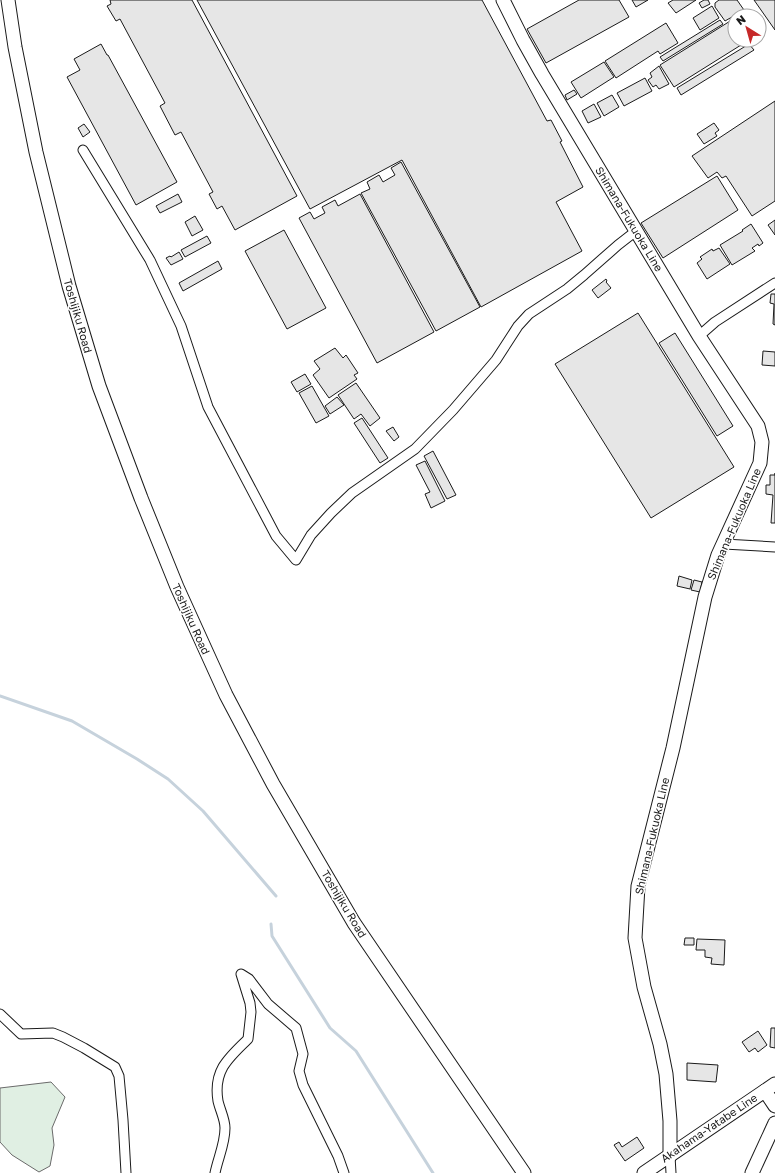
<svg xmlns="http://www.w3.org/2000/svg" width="775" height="1173" viewBox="0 0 775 1173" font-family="'Golos Text',sans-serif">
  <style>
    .green { fill: #e0efe3; stroke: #6a6a6a }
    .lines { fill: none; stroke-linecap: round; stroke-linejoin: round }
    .stream { stroke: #c6d2dc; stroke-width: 3 }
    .building { fill: #e6e6e6; stroke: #1a1a1a }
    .street-casing { stroke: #1a1a1a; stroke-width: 11 }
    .secondary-casing { stroke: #1a1a1a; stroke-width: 15 }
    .street { stroke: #fff; stroke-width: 9 }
    .secondary { stroke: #fff; stroke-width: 13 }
    .labels { text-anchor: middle; stroke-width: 3; stroke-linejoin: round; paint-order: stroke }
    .street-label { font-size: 11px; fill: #1a1a1a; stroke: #fff }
  </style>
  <rect width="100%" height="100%" fill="#fff"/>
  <path class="green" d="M51,1082l14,15 -13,31 2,17 -4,21 -11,6 -27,-17 -12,-13v-54z"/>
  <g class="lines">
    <g class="stream">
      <path d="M0,696l72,25 65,38 31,20 35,32 73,85"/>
      <path d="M271,924l1,12 58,92 26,23 77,122"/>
    </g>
  </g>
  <g class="building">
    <path d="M110,0h82l105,196 -62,34 -13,-24 -5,3 -8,-15 4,-2 -32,-60 -6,3 -15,-29 5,-3 -45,-84 -4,2 -9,-15 4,-2z"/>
    <path d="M197,0h285l65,121 4,-1 11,21 -2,1 23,45 -27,15 26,49 -101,56 -79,-147 -92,49z"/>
    <path d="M579,0h40l10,17 -83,46 -19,-34z"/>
    <path d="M632,0h16l-12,7z"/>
    <path d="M673,0h23l-20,13 -8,-10z"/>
    <path d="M704,0h4l2,4 -8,4 -3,-5z"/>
    <path d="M719,0h18l7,10 -19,11 -10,-14v-4z"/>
    <path d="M754,0h21v30z"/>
    <path d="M712,6l7,12 -19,12 -7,-12z"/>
    <path d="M735,18v22h14l-75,47 -14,-22z"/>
    <path d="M720,20l3,4 -60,37 -3,-4z"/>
    <path d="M666,23l12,20 -18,11 -2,-3 -42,27 -11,-17z"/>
    <path d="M101,44l6,11h1l69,127 -41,23 -69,-128 13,-7 -6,-11z"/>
    <path d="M749,44l5,6 -73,45 -4,-7z"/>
    <path d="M604,62l10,15 -33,21 -10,-16z"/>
    <path d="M659,66l10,18 -10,5 -3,-4 -3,2 -5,-7 4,-3 -2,-4z"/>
    <path d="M645,78l7,13 -28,15 -7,-13z"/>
    <path d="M574,90l3,4 -10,6 -2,-5z"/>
    <path d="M612,95l7,12 -15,9 -7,-13z"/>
    <path d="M775,101v100l-23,15 -26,-40 -4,2 -5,-6 -9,6 -16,-22z"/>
    <path d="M594,104l7,13 -13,6 -6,-12z"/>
    <path d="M714,123l5,7 -4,3 2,3 -13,8 -7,-10z"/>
    <path d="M84,124l6,8 -7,5 -5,-9z"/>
    <path d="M401,162l79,145 -44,24 -75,-138 9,-4 -3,-7 12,-7 4,7 12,-7 -4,-7z"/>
    <path d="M717,176l21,34 -75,48 -22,-35z"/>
    <path d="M178,194l4,8 -22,11 -4,-7z"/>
    <path d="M360,194l74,138 -57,31 -78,-145 11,-6 4,7 11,-6 -3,-6 13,-7 3,6z"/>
    <path d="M195,216l8,14 -11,6 -7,-14z"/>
    <path d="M775,220v15l-7,-10z"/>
    <path d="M751,224l12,19 -4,3 -1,-2 -6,4 3,3 -23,14 -12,-20 23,-14 -1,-1z"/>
    <path d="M284,230l42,78 -39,21 -42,-78z"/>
    <path d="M207,236l4,7 -26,14 -4,-7z"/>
    <path d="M719,248l11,16 -23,15 -10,-16 5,-4 -2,-2 12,-8 1,2z"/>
    <path d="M179,252l4,7 -12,6 -5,-7 4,-2 1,1z"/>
    <path d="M218,261l4,8 -39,22 -4,-8z"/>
    <path d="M606,279l1,2 -1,1 5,6 -13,10 -6,-8z"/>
    <path d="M771,294h4v31l-2,-1 1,-20 -4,-1z"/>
    <path d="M638,313l96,154 -83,51 -96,-154z"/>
    <path d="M675,333l58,93 -16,10 -58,-93z"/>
    <path d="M335,348l8,10 3,-3 12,18 -4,2 3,4 -28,19 -16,-23 7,-6 -6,-8z"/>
    <path d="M763,351l12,1v14l-13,-1z"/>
    <path d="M305,374l6,10 -14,8 -6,-10z"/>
    <path d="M356,383l24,35 -10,8 -9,-12 -7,5 -16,-24z"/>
    <path d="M312,386l17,30 -13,7 -17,-30z"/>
    <path d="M337,397l7,8 -14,9 -5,-8z"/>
    <path d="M362,418l26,40 -8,5 -26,-40z"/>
    <path d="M393,427l6,10 -5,4 -8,-10z"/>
    <path d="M433,451l23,44 -9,4 -23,-43z"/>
    <path d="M425,461l20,40 -14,7 -6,-14 5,-2 -14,-27z"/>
    <path d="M775,473v50h-4l2,-28 -7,-1v-9h4v-10h5z"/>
    <path d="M679,576l13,4 -2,9 -13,-3z"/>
    <path d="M694,580l8,2 -2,10 -9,-2z"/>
    <path d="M685,938h9v7h-10z"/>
    <path d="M697,939l28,1 -1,25 -13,-1 1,-6 -7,-1v-7h-9z"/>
    <path d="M771,1028h4v20l-5,-1z"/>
    <path d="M758,1031l9,14 -9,7 -3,-4 -6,4 -7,-10z"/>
    <path d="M687,1063l31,2 -2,17 -29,-2z"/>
    <path d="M637,1137l7,11 -19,13 -11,-16 5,-3 3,5z"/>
  </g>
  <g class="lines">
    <g class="street-casing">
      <g id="street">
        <path d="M83,150l67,110 31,66 27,81 68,129 20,24 15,-25 20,-22 21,-20 63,-44 38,-39 43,-50 22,-34 11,-12 38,-25 17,-14 34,-30 18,-14"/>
        <path d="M699,336l16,-14 60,-39"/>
        <path d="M724,544l51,3"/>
        <path d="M0,1014l21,20 32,-1 10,4 21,11 31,19 4,9 4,44 3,53"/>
        <path d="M670,1156l1,17"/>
        <path d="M215,1173c3,-15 10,-29 10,-45 0,-9 -5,-18 -7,-27 -5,-30 10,-43 30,-62l3,-27 -1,-9 -9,-29 8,5 19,25 28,24 7,26 -4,17 4,14 35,71 6,17"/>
      </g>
    </g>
    <g class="secondary-casing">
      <g id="secondary">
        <path d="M8,0l7,47 21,105 33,134 30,100 42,112 36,89 49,108 47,89 81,139 170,250"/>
        <path d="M503,0l20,40 19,34 157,262 59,90 4,16 -2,21 -42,92 -13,42 -32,151 -35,138 -3,52 9,49 16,57 6,30 4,47v35"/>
        <path d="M765,1091l10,15"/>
        <path d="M644,1173l131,-89"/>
        <path d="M752,1173l23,-50"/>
      </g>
    </g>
    <use href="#street" class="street"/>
    <use href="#secondary" class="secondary"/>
  </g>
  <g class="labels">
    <g class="street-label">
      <text transform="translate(629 219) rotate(59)" y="4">Shimana-Fukuoka Line</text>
      <text transform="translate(78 316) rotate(74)" y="4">Toshijiku Road</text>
      <text transform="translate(734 524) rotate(-67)" y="4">Shimana-Fukuoka Line</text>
      <text transform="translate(191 619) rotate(66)" y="4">Toshijiku Road</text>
      <text transform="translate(652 836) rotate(-77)" y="4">Shimana-Fukuoka Line</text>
      <text transform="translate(344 904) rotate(59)" y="4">Toshijiku Road</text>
      <text transform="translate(709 1128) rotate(-34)" y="4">Akahama-Yatabe Line</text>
    </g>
  </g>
  <g transform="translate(747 28) rotate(323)"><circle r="19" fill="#ffffff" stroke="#a3a3a3"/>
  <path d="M0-3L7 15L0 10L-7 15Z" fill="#c62828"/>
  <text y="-6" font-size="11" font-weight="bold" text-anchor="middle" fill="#1a1a1a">N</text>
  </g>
</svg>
